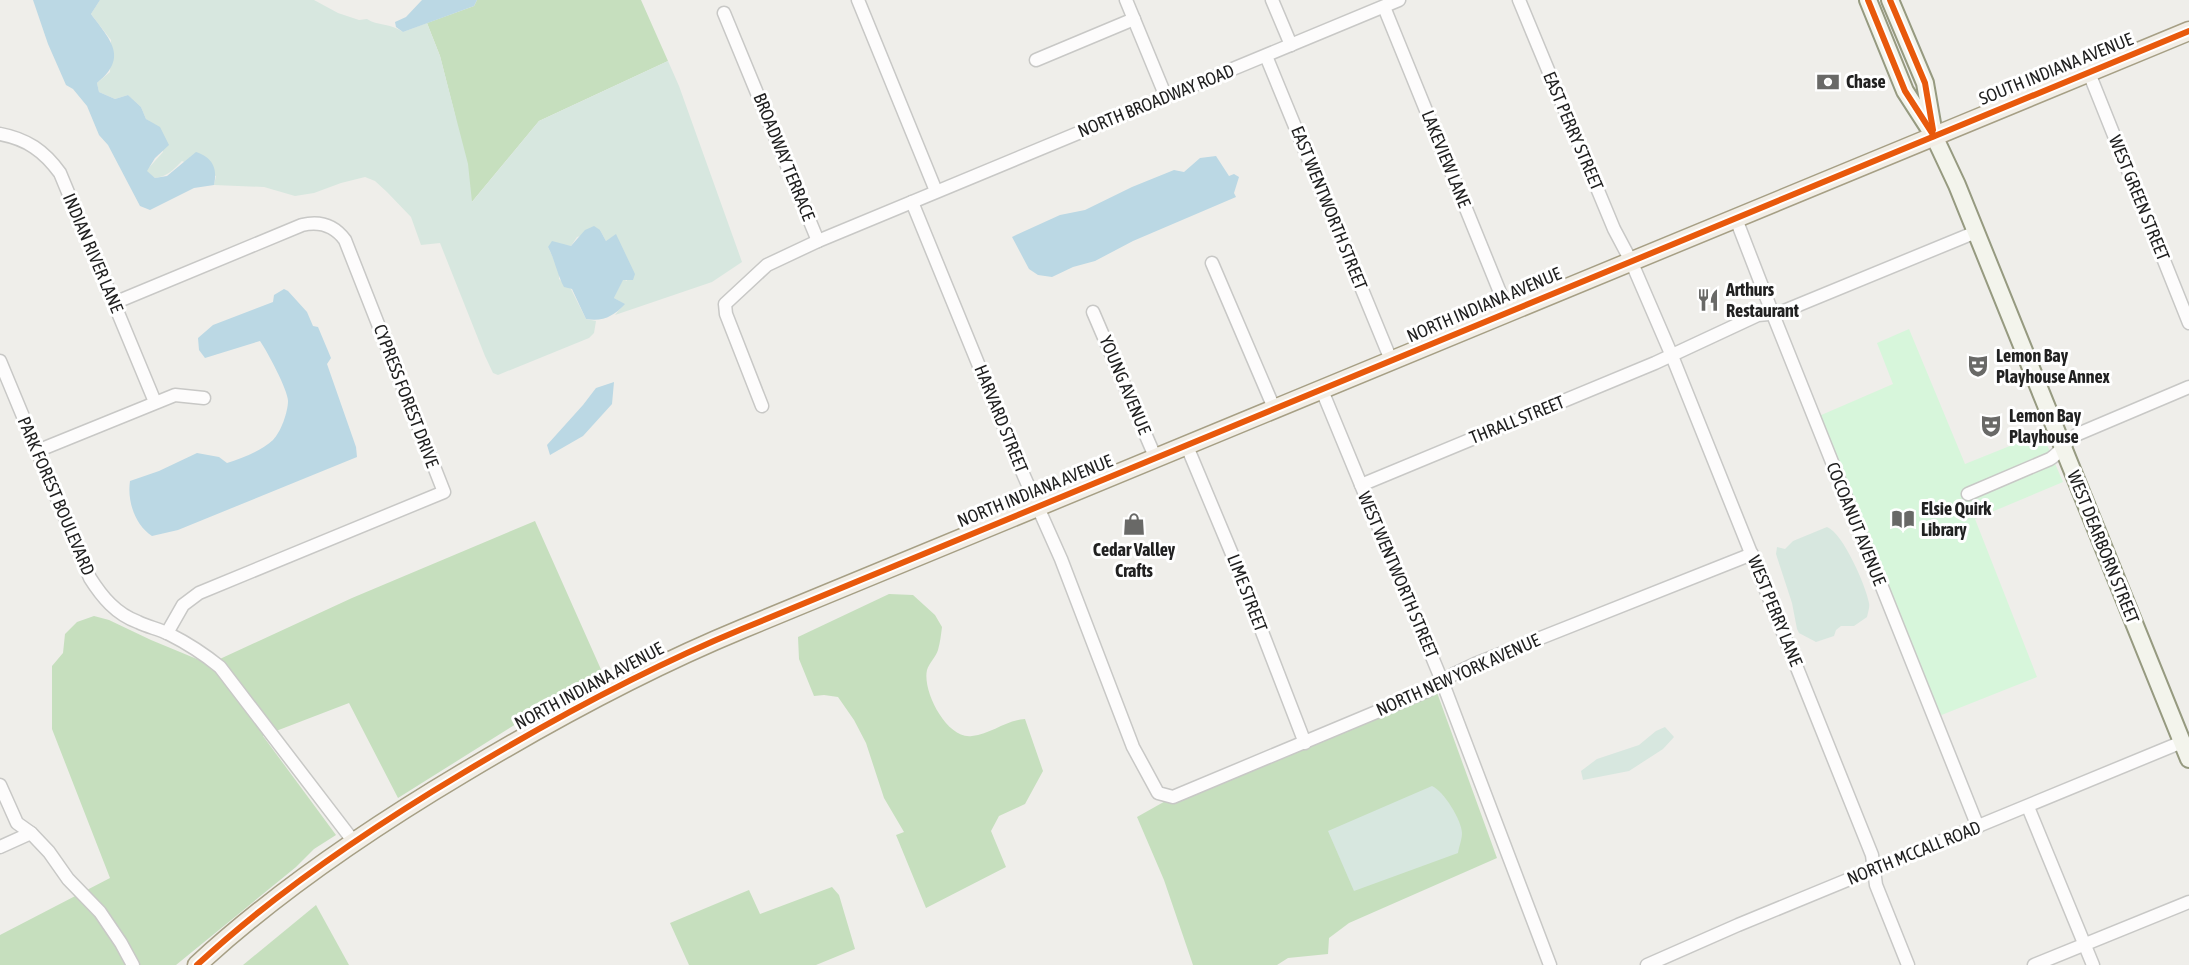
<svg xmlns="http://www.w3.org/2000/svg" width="2189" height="965" viewBox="0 0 2189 965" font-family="'Asap Condensed',sans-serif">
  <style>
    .forest { fill: #c6dfbe }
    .wetland { fill: #d7e7df }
    .park { fill: #d7f6db }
    .water { fill: #bbd8e4 }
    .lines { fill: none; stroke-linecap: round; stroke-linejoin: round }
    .street-casing { stroke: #c8c8c6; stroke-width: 15 }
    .secondary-casing { stroke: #969a80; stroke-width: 20 }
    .primary-casing { stroke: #a69f85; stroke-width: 21 }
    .street { stroke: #fdfcfc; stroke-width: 12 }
    .secondary { stroke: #f3f4ec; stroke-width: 16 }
    .primary { stroke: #f2eee6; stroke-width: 18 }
    .cycleway-casing { stroke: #fff; stroke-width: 10 }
    .cycleway { stroke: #e8590c; stroke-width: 6 }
    .labels { text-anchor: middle; stroke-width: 6; stroke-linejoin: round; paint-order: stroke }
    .street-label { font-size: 18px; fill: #212121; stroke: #fff }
    .poi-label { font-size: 18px; font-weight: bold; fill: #212121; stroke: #fff; text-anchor: start }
  </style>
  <rect width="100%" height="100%" fill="#efeeea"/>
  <g class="forest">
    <path d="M477,0h164l27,61 -129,60 -68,82 -16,-88 -15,-59 -13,-33 47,-17z"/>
    <path d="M535,521l68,153 -25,11 -180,113 -49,-95 -86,33 73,99 -22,14 -18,18 -120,98h-176v-30l110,-57 -58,-149v-63l11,-13 2,-19 12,-12 17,-6 15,4 42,20 58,24 143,-66z"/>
    <path d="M889,594l24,1 22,20 7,12c-1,8 -2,16 -4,23 -2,7 -9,13 -11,20 -5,21 20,70 45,66 19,-2 34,-16 53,-17l18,52 -18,33 -26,12 -8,15 15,36 -80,41 -30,-73 8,-3 -20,-34 -18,-55 -12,-23 -16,-23 -14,-2 -10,1 -15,-37 -1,-22z"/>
    <path d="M1435,687l62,171 -148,65 -20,15 -1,16 -40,4 -11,7h-84l-29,-85 -27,-63 32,-18z"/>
    <path d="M832,887l7,8 16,54 -39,16h-127l-19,-42 79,-33 11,24z"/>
    <path d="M316,905l33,60h-106z"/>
  </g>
  <g class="wetland">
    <path d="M100,0h214l24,13 21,7 8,-1c10,7 24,4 36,13l24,-9 13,33 28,108 4,38 67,-81 129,-60 11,25 63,176 -30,20 -97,33 9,-11 -10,-6 9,-19 4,2 -11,-46 -10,6 -6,-11 -23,7 -6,9 -9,-1 -14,2 11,23v9l12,10 15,30 10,2 -2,12 -5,5 -91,37 -5,-2 -8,-17 -45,-113 -19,2 -10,-28 -24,-25 -12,-11 -10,-4 -24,6 -27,10 -19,3 -31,-9 -50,-2 2,-9 -34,-15c-8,8 -15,16 -27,17l-9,-7 17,-19 -7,-26 -10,-7 -5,-12 -13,-12 -13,4 -16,-7 -2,-9 13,-11 1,-32 -20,-26z"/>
    <path d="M1827,527c16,6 39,59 42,76 1,4 -1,9 -2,14l-13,9h-13l-5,4 -2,6 -18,6 -17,-9 -2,-4 -5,-26 -16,-49 1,-7 8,2 8,-8z"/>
    <path d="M1665,727l9,10 -11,12 -34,22 -46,9 -2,-9 16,-12 42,-14 17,-14z"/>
    <path d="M1432,786c12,5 30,35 30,47 0,7 -3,13 -4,20l-104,38 -26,-60z"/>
  </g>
  <path class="park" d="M1909,329l56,135 77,-31 21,49 -88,37 62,158 -98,39 -120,-300 74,-32 -16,-41z"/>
  <g class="water">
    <path d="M33,0h67l-9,14c19,26 38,43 6,69l2,9 16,7 13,-4 13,12 5,12 14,8 9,18 -14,13 -8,13 8,7 12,-2 29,-24c16,5 22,16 18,33l-20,3 -44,22 -10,-4 -32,-61 -9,-10 -12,-29 -14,-17 -7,-4 -18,-41z"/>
    <path d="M422,0h55l-3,6 -71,26 -7,-5 -1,-5 11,-5z"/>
    <path d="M1216,156l13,20 5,-2 5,3 -5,16 2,4 -103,44 -38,20 -22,6 -21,10 -14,-2 -9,-6 -17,-32 4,-2 44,-20 25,-5 47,-23 42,-17 10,2 16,-14z"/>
    <path d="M594,226l6,4 6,11 10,-7 19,40 -2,6h-10l-9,18 11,6c-11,12 -22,18 -39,15l-14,-30 -8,-2c-7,-13 -9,-27 -16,-40l4,-6 19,5 14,-16z"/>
    <path d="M284,289l4,2 19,21 6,14 5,1 13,31 -4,6 29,83 1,10 -179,73 -26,6c-17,-11 -25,-35 -22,-55l29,-10 38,-18 22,4 8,6c15,-5 34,-12 46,-23 8,-8 15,-28 15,-39 0,-11 -21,-50 -28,-60l-55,17 -6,-8 -1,-12 15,-13 60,-23 1,-7z"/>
    <path d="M614,382l-2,22 -29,32 -33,19 -3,-10 36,-40 13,-17z"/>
  </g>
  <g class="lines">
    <g class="street-casing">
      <g id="street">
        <path d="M858,0l78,191"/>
        <path d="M1126,0l40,97"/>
        <path d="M1272,0l19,45"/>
        <path d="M1519,0l95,229 17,32 41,95 200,499 4,30 32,80"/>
        <path d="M1384,7l124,305"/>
        <path d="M724,13l94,228"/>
        <path d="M1266,56l125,304"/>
        <path d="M1036,60l98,-41"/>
        <path d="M2089,73l100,250"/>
        <path d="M0,134c27,5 44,17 60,39l95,229"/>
        <path d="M912,202l112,274 37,83 72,188 25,46 15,4 256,-107 25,-16 21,-10 277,-110"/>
        <path d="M1736,219l36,93 206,515"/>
        <path d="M1212,263l62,145"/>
        <path d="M114,303l188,-78c17,-4 32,0 43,15l99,252 -245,101 -16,12 -16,28"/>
        <path d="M1093,312l63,147"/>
        <path d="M0,361l90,217c12,19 26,36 48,44 10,5 21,7 31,12 18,9 35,20 51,33l134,175"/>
        <path d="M1321,388l121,293 108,284"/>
        <path d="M762,406l-36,-92 -1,-10 42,-39 51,-24 581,-241"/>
        <path d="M1186,444l46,110 73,189"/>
        <path d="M37,451l138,-56 29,3"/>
        <path d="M1361,485l294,-122 103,-48 21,-2 197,-81"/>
        <path d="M1968,494l82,-35c11,-7 15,-18 28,-25l111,-47"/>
        <path d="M0,785l17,38 14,10 18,19 19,27 32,33 21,31 12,22"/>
        <path d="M2028,807l65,158"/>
        <path d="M0,847l31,-14"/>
        <path d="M1647,965l91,-40 444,-183"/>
        <path d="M2034,965l155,-63"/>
      </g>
    </g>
    <g class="secondary-casing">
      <g id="secondary">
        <path d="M1868,0l37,91 29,45 23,49 232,574"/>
        <path d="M1890,0l35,83 8,46"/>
      </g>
    </g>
    <g class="primary-casing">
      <path id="primary" d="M197,965c80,-74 172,-136 266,-192 90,-54 182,-104 279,-144l1447,-598"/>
    </g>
    <use href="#street" class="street"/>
    <use href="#secondary" class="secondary"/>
    <use href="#primary" class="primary"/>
    <g class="cycleway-casing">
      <g id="cycleway">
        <path d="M1868,0l37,91 29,45"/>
        <path d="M1890,0l35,83 8,47"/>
        <path d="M197,965c80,-74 172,-136 266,-192 90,-54 182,-104 279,-144l1447,-598"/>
      </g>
    </g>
    <use href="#cycleway" class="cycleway"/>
  </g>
  <defs>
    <g id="bank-bare" transform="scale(1.8)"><path d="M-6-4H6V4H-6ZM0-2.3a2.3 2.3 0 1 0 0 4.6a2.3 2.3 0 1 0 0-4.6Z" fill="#696967" stroke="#fff" stroke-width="2.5" paint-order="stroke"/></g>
    <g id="restaurant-bare" transform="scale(1.8)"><path d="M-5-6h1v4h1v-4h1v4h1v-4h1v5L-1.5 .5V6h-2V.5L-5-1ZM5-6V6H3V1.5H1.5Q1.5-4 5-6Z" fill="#696967" stroke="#fff" stroke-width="2.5" paint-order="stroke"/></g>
    <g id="theatre-bare" transform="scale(1.8)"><path d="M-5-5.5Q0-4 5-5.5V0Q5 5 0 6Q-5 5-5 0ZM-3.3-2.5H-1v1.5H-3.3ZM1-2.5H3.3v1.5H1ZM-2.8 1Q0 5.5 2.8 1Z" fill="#696967" stroke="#fff" stroke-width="2.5" paint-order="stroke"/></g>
    <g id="library-bare" transform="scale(1.8)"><path d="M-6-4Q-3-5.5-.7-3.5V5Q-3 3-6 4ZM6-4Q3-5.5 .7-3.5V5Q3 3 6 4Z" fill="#696967" stroke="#fff" stroke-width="2.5" paint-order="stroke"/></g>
    <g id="shop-bare" transform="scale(1.8)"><path d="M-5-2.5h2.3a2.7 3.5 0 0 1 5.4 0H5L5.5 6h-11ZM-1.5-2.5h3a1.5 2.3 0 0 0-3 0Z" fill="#696967" stroke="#fff" stroke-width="2.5" paint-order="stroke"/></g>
  </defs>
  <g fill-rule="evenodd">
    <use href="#bank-bare" x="1828" y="82"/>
    <use href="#restaurant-bare" x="1708" y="300"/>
    <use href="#theatre-bare" x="1978" y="366"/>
    <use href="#theatre-bare" x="1991" y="426"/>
    <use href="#library-bare" x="1903" y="519"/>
    <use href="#shop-bare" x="1134" y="524"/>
  </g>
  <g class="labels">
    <g class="street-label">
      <text transform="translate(2056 69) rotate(-22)" y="6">SOUTH INDIANA AVENUE</text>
      <text transform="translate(1156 101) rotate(-22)" y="6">NORTH BROADWAY ROAD</text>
      <text transform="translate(1573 131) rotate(67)" y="6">EAST PERRY STREET</text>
      <text transform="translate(784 157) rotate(68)" y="6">BROADWAY TERRACE</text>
      <text transform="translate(1446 159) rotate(68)" y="6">LAKEVIEW LANE</text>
      <text transform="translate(2139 198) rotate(68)" y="6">WEST GREEN STREET</text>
      <text transform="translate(1329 208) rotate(68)" y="6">EAST WENTWORTH STREET</text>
      <text transform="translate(93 253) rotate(67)" y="6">INDIAN RIVER LANE</text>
      <text transform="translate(1484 305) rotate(-23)" y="6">NORTH INDIANA AVENUE</text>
      <text transform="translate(1125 385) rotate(67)" y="6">YOUNG AVENUE</text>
      <text transform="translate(406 396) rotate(69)" y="6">CYPRESS FOREST DRIVE</text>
      <text transform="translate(1001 419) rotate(68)" y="6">HARVARD STREET</text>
      <text transform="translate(1517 420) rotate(-22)" y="6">THRALL STREET</text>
      <text transform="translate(1035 491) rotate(-22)" y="6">NORTH INDIANA AVENUE</text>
      <text transform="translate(56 496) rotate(67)" y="6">PARK FOREST BOULEVARD</text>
      <text transform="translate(1856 524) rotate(68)" y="6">COCOANUT AVENUE</text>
      <text transform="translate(2103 547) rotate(68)" y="6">WEST DEARBORN STREET</text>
      <text transform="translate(1398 575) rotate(67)" y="6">WEST WENTWORTH STREET</text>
      <text transform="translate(1247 593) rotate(69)" y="6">LIME STREET</text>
      <text transform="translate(1775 611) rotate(68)" y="6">WEST PERRY LANE</text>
      <text transform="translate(1458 675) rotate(-24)" y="6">NORTH NEW YORK AVENUE</text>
      <text transform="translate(589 686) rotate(-28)" y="6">NORTH INDIANA AVENUE</text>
      <text transform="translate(1914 853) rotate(-22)" y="6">NORTH MCCALL ROAD</text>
    </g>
    <g class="poi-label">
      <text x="1846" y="88">Chase</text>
      <text x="1726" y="296">Arthurs<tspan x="1726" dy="21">Restaurant</tspan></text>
      <text x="1996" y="362">Lemon Bay<tspan x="1996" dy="21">Playhouse Annex</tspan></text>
      <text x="2009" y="422">Lemon Bay<tspan x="2009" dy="21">Playhouse</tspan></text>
      <text x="1921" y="515">Elsie Quirk<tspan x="1921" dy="21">Library</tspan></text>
      <text x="1134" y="556" text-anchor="middle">Cedar Valley<tspan x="1134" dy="21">Crafts</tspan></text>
    </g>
  </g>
</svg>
